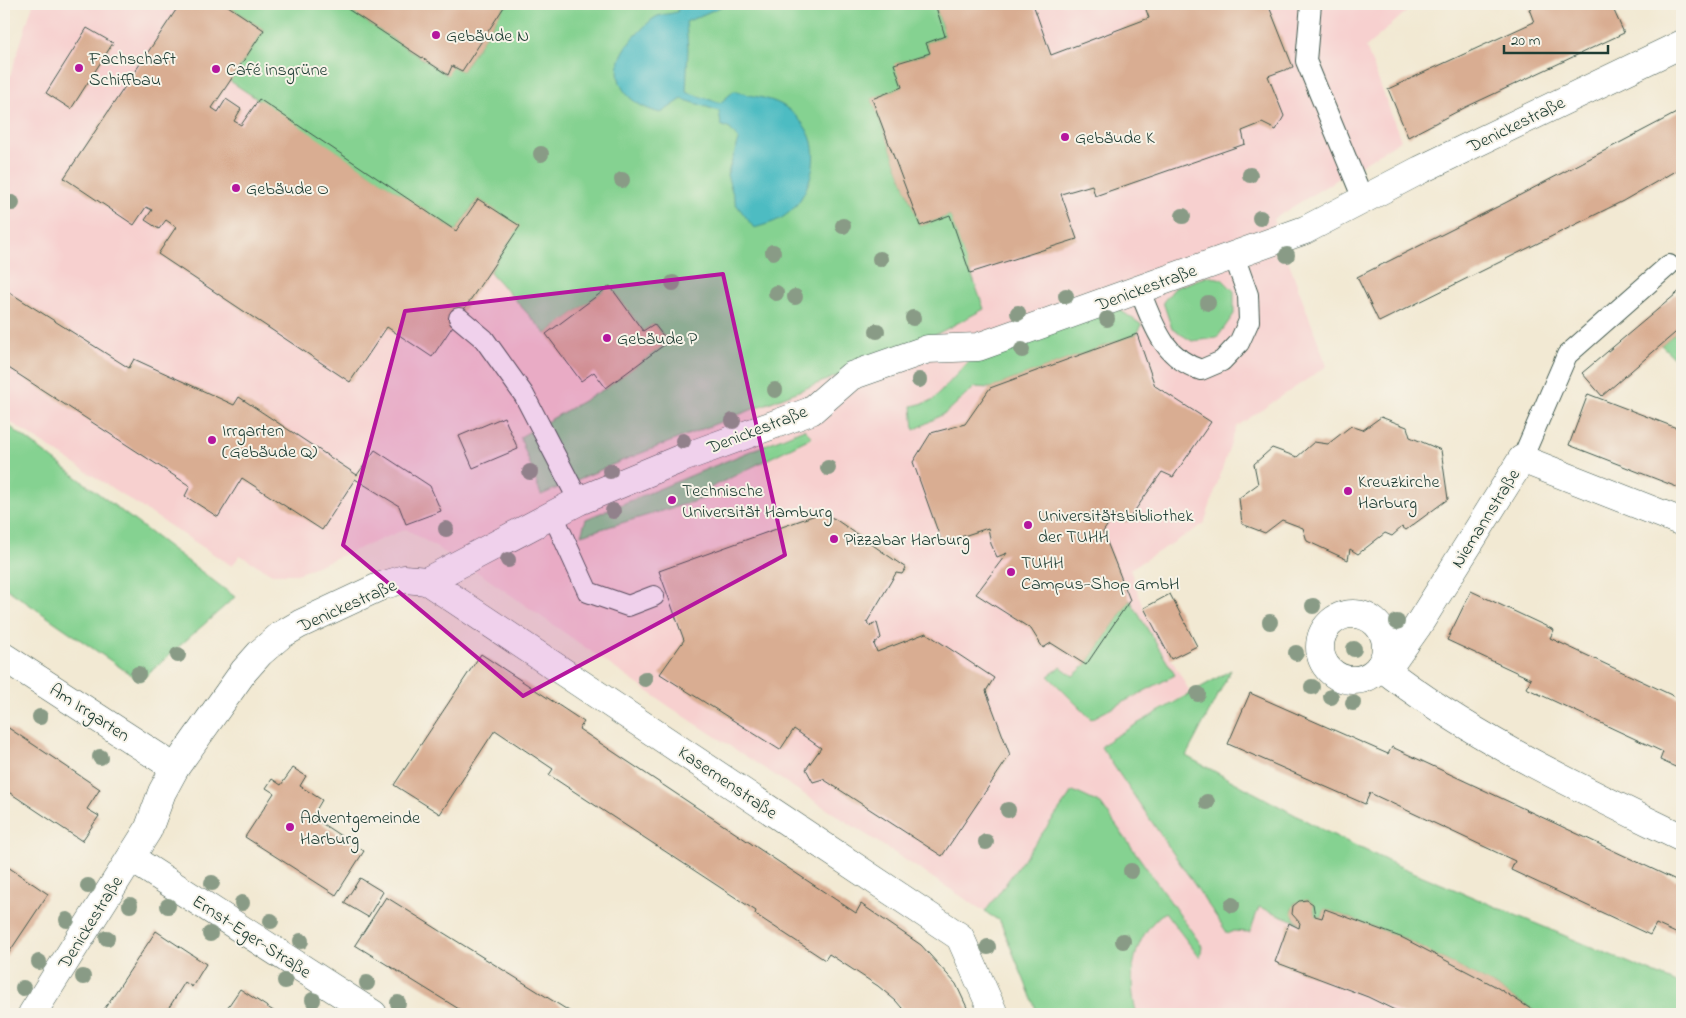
<svg xmlns="http://www.w3.org/2000/svg" width="1686" height="1018" viewBox="0 0 1686 1018" font-family="'Indie Flower',sans-serif">
  <style>
    .built { fill: #f7d0cf }
    .green { fill: #85d291; stroke: #528862 }
    .water { fill: #4dbcc2; stroke: #367c7b }
    .building { fill: #d9ad92 }
    .lines { fill: none; stroke-linecap: round; stroke-linejoin: round }
    .lane-casing { stroke: #3f574c; stroke-width: 22 }
    .street-casing { stroke: #3f574c; stroke-width: 29 }
    .lane { stroke: #fff; stroke-width: 20 }
    .street { stroke: #fff; stroke-width: 28 }
    .tree { fill: #899b86 }
    .marked { fill: #b5179e; fill-opacity: 0.2; stroke: #b5179e; stroke-width: 4; stroke-linejoin: round }
    .poi-dot { fill: #b5179e; stroke: #f7f3e8; stroke-width: 2 }
    .labels { text-anchor: middle; stroke-width: 4; stroke-linejoin: round; paint-order: stroke }
    .poi-label { font-size: 18px; fill: #1f3d34; stroke: #f7f3e8; text-anchor: start }
    .street-label { font-size: 18px; fill: #1f3d34; stroke: #f7f3e8 }
  </style>
  <rect width="100%" height="100%" fill="#f7f3e8"/>
  <filter id="ink" filterUnits="userSpaceOnUse"><feTurbulence type="fractalNoise" baseFrequency=".02" numOctaves="2"/><feDisplacementMap in="SourceGraphic" scale="10" xChannelSelector="R" yChannelSelector="G"/><feConvolveMatrix kernelMatrix="1 2 1 2 8 2 1 2 1" color-interpolation-filters="sRGB"/></filter>
  <filter id="wash" filterUnits="userSpaceOnUse"><feTurbulence type="fractalNoise" baseFrequency=".0096" numOctaves="4" result="noise"/><feDisplacementMap in="SourceGraphic" scale="20" xChannelSelector="R" yChannelSelector="G"/><feGaussianBlur stdDeviation="1.12" result="paint"/><feColorMatrix in="noise" values="0 0 0 0 0 0 0 0 0 0 0 0 0 0 0 0 0 1.4 0 .05"/><feComposite in="paint" operator="in"/></filter>
  <g filter="url(#wash)">
    <rect width="100%" height="100%" fill="#f2e9d3"/>
    <path class="built" d="M33,4h1382l-49,43 35,93 -128,79 54,147 -91,61 -32,97 -74,45 14,42 46,81 -59,35 196,105 67,32 288,121v29h-644l-39,-93 -329,-214 -185,-130 -79,-48 -109,45h-25l-32,-19 -8,11 -228,-148v-323z"/>
    <g class="green">
      <path d="M225,4h115l107,71 5,-9 10,5 44,-67h429l10,32 -19,7 4,10 -35,11 7,23 -30,12 48,127 30,-11 34,94 -66,35 -294,116 -83,35 -21,-58 86,-49 62,-46 -14,-18 -11,7 -33,-45 -64,48 -56,-62 29,-46 -41,-27 -22,32 -226,-150 34,-51z"/>
      <path d="M1208,276l14,3 12,12v23l-17,24 -25,3 -20,-12 -9,-27 12,-14z"/>
      <path d="M1117,308l25,17 -5,9 -147,54 -15,-1 -28,25 -33,18 -2,-24 20,-5 41,-44z"/>
      <path d="M1682,327v38l-21,-20z"/>
      <path d="M4,422l231,175 -95,84 -136,-94z"/>
      <path d="M804,429l8,8 -102,51 -1,9 -128,38 5,-16z"/>
      <path d="M1130,600l45,75 -84,44 -43,-43 13,-9 12,9 13,-11z"/>
      <path d="M1231,670l-45,86 141,76 67,32 288,121v29h-143l-46,-29 -90,-47 -78,-29 -3,9 -7,-2 -2,-12 -6,-4 -12,3 -3,7 2,8 6,5 -41,-16 -9,25 -17,-1 -5,3 -127,-187 8,-7z"/>
      <path d="M1073,791l28,13 101,142 -2,12 -35,-46c-32,22 -39,67 -28,102h-99l-38,-93 -15,-9z"/>
    </g>
    <path class="water" d="M680,4h47l-41,18 2,27 -2,43 34,11 14,-12c15,5 34,6 48,14 10,6 21,17 26,27 14,25 0,67 -22,83 -9,7 -22,10 -32,13l-18,-24 -9,-29 12,-35 -9,-11 -9,-4 -2,-14 -37,-12 -21,14c-45,-11 -57,-46 -24,-79 6,-6 14,-15 21,-18 6,-2 13,-2 19,-4z"/>
    <g id="blocks">
      <g class="building">
        <path d="M180,4h45l39,26 -52,78 6,4 8,-13 15,10 -7,12 7,4 18,-26 197,132 22,-32 42,27 -88,131 -45,-30 -37,55 -192,-128 18,-27 -10,-7 -7,9 -14,-9 7,-10 -6,-3 -12,18 -70,-47z"/>
        <path d="M340,4h166l-44,67 -10,-5 -4,9z"/>
        <path d="M935,4h98l18,51 98,-37 -5,-14h124l25,63 -25,9 16,40 -8,14 -14,-7 -20,8 3,13 -150,52 -3,-11 -31,9 16,45 -107,34 -20,-58 -30,11 -48,-127 30,-12 -8,-23 36,-11 -4,-10 19,-7z"/>
        <path d="M1541,4h70l13,29 -158,74 -58,30 -20,-48 146,-67 -5,-13z"/>
        <path d="M87,28l26,15 -42,66 -25,-16z"/>
        <path d="M1682,110v57l-59,34 -244,121 -22,-45 148,-74z"/>
        <path d="M610,286l33,45 11,-7 14,18 -62,46 -12,-16 -13,9 -35,-47z"/>
        <path d="M4,289l125,79 5,-9 100,46 5,-8 118,78 18,-25 55,36 11,25 -35,13 -7,-18 -44,-27 -33,51 -80,-52 -24,39 -33,-21 5,-10 -186,-121z"/>
        <path d="M1682,289v38l-80,69 -20,-23z"/>
        <path d="M1137,334l18,52 56,36 -38,55 -11,-5 -36,51 -12,-8 -11,17 27,68 -44,65 -35,-22 -8,5 -12,-19 -55,-35 31,-41 -10,4 -6,-13 -3,-16 -46,15 -29,-81 18,-29 34,-9 25,-36z"/>
        <path d="M1588,394l94,36v59l-113,-44z"/>
        <path d="M504,417l14,32 -45,19 -14,-32z"/>
        <path d="M1381,417l26,10 3,10 31,13 7,49 -42,31 -4,-3 -10,9 -7,-3 -27,21 -8,-5 -2,11 -41,-19 -4,-13 -21,-8 -17,13 -23,-9 -3,-26 19,-14 -4,-20 18,-16 25,9 17,-15 14,2 23,-18 12,4z"/>
        <path d="M821,513l14,6 71,49 -4,6 -6,-1 -29,49 2,4 8,-3 4,15 -7,6 3,8 49,-19 68,45 -8,13 24,64 -68,101 -119,-77 -10,3 -7,-13 15,-21 -27,-19 -14,21 -120,-76 24,-34 -25,-69z"/>
        <path d="M1471,591l83,39 -4,8 132,62v70l-22,-10 3,-8 -137,-64 5,-9 -84,-39z"/>
        <path d="M1170,594l27,52 -26,13 -27,-51z"/>
        <path d="M481,654l103,68 -5,7 132,88 145,96 5,-9 60,41 35,39 14,30h-63l-11,-13 -18,-15 -49,-32 -4,6 -70,-46 1,-3 -207,-136 4,-6 -58,-39 -55,84 -46,-29z"/>
        <path d="M1250,693l138,61 4,-7 284,133 4,-9 2,1v64l-26,-12 -6,11 -139,-65 4,-9 -145,-68 -5,11 -137,-60z"/>
        <path d="M4,725l96,64 -13,20 12,7 -17,25 -78,-52z"/>
        <path d="M293,768l13,8 -6,10 22,14 -10,17 52,34 -28,44 -91,-58 29,-44 -8,-5 6,-9 9,6z"/>
        <path d="M8,867l40,27 -44,66v-87z"/>
        <path d="M360,878l23,14 -15,25 -24,-14z"/>
        <path d="M386,897l69,43 119,74h-107l-112,-69z"/>
        <path d="M1307,900l6,4 2,12 7,2 3,-9 78,29 90,47 46,29h-136l-35,-17 -93,-35 14,-39 10,5 1,-5 -8,-9 1,-8 6,-5z"/>
        <path d="M156,931l50,33 -14,23 -7,-5 -20,32h-64z"/>
        <path d="M240,989l38,25h-55z"/>
      </g>
    </g>
  </g>
  <g filter="url(#ink)">
    <use href="#blocks" fill-opacity="0" stroke="#3f574c" stroke-width="1"/>
    <g class="lines">
      <g class="lane-casing">
        <g id="lane">
          <path d="M1311,4l-5,57 57,138"/>
          <path d="M1139,289c15,36 23,68 62,81l21,-9 17,-18 10,-22 -1,-26 -14,-39"/>
          <path d="M459,318l25,21 40,56 55,106"/>
          <path d="M1522,459l45,-104 102,-90"/>
          <path d="M553,515l35,77 40,14 26,-10"/>
        </g>
      </g>
      <g class="street-casing">
        <g id="street">
          <path d="M427,581l533,356 34,77"/>
          <circle cx="1353" cy="647" r="33"/>
          <path d="M4,657l171,111"/>
          <path d="M1380,666c92,72 198,121 302,172"/>
          <path d="M1386,671l31,-44 105,-168 160,63"/>
          <path d="M131,858l242,156"/>
          <path d="M32,1014l116,-184 14,-38 13,-24 69,-97 16,-18 21,-18 19,-11 81,-38 23,-7 23,2 152,-80 101,-42 131,-48 40,-35 77,-27 50,-2 327,-117 115,-60 262,-126"/>
        </g>
      </g>
      <use href="#lane" class="lane"/>
      <use href="#street" class="street"/>
    </g>
    <g class="tree">
      <circle cx="541" cy="154" r="8"/>
      <circle cx="1250" cy="175" r="8"/>
      <circle cx="622" cy="180" r="8"/>
      <circle cx="12" cy="203" r="8"/>
      <circle cx="1183" cy="216" r="8"/>
      <circle cx="1260" cy="218" r="8"/>
      <circle cx="843" cy="226" r="8"/>
      <circle cx="773" cy="252" r="8"/>
      <circle cx="1287" cy="255" r="8"/>
      <circle cx="880" cy="259" r="8"/>
      <circle cx="673" cy="283" r="8"/>
      <circle cx="776" cy="293" r="8"/>
      <circle cx="1066" cy="296" r="8"/>
      <circle cx="795" cy="297" r="8"/>
      <circle cx="1208" cy="303" r="8"/>
      <circle cx="1018" cy="313" r="8"/>
      <circle cx="913" cy="318" r="8"/>
      <circle cx="1107" cy="319" r="8"/>
      <circle cx="877" cy="331" r="8"/>
      <circle cx="1022" cy="350" r="8"/>
      <circle cx="919" cy="380" r="8"/>
      <circle cx="775" cy="390" r="8"/>
      <circle cx="733" cy="421" r="8"/>
      <circle cx="683" cy="441" r="8"/>
      <circle cx="828" cy="468" r="8"/>
      <circle cx="610" cy="471" r="8"/>
      <circle cx="530" cy="472" r="8"/>
      <circle cx="613" cy="511" r="8"/>
      <circle cx="446" cy="529" r="8"/>
      <circle cx="508" cy="560" r="8"/>
      <circle cx="1313" cy="606" r="8"/>
      <circle cx="1270" cy="622" r="8"/>
      <circle cx="1397" cy="622" r="8"/>
      <circle cx="1354" cy="649" r="8"/>
      <circle cx="1296" cy="653" r="8"/>
      <circle cx="178" cy="655" r="8"/>
      <circle cx="138" cy="674" r="8"/>
      <circle cx="645" cy="679" r="8"/>
      <circle cx="1312" cy="687" r="8"/>
      <circle cx="1198" cy="694" r="8"/>
      <circle cx="1331" cy="697" r="8"/>
      <circle cx="1353" cy="703" r="8"/>
      <circle cx="40" cy="717" r="8"/>
      <circle cx="100" cy="757" r="8"/>
      <circle cx="1207" cy="802" r="8"/>
      <circle cx="1008" cy="810" r="8"/>
      <circle cx="986" cy="842" r="8"/>
      <circle cx="1131" cy="871" r="8"/>
      <circle cx="212" cy="883" r="8"/>
      <circle cx="88" cy="886" r="8"/>
      <circle cx="242" cy="903" r="8"/>
      <circle cx="130" cy="905" r="8"/>
      <circle cx="1232" cy="905" r="8"/>
      <circle cx="168" cy="906" r="8"/>
      <circle cx="67" cy="920" r="8"/>
      <circle cx="271" cy="921" r="8"/>
      <circle cx="210" cy="934" r="8"/>
      <circle cx="107" cy="938" r="8"/>
      <circle cx="301" cy="941" r="8"/>
      <circle cx="1123" cy="941" r="8"/>
      <circle cx="988" cy="947" r="8"/>
      <circle cx="39" cy="962" r="8"/>
      <circle cx="83" cy="977" r="8"/>
      <circle cx="285" cy="981" r="8"/>
      <circle cx="367" cy="983" r="8"/>
      <circle cx="23" cy="988" r="8"/>
      <circle cx="313" cy="1000" r="8"/>
      <circle cx="398" cy="1003" r="8"/>
    </g>
  </g>
  <path class="marked" d="M723,274l62,281 -262,141 -180,-151 62,-234z"/>
  <g class="poi-dot">
    <circle cx="436" cy="35" r="5"/>
    <circle cx="79" cy="68" r="5"/>
    <circle cx="216" cy="69" r="5"/>
    <circle cx="1065" cy="137" r="5"/>
    <circle cx="236" cy="188" r="5"/>
    <circle cx="607" cy="338" r="5"/>
    <circle cx="212" cy="440" r="5"/>
    <circle cx="1348" cy="491" r="5"/>
    <circle cx="672" cy="500" r="5"/>
    <circle cx="1028" cy="525" r="5"/>
    <circle cx="834" cy="539" r="5"/>
    <circle cx="1011" cy="572" r="5"/>
    <circle cx="290" cy="827" r="5"/>
  </g>
  <g class="labels">
    <g class="poi-label">
      <text x="446" y="41">Gebäude N</text>
      <text x="89" y="64">Fachschaft<tspan x="89" dy="21">Schiffbau</tspan></text>
      <text x="226" y="75">Café insgrüne</text>
      <text x="1075" y="143">Gebäude K</text>
      <text x="246" y="194">Gebäude O</text>
      <text x="617" y="344">Gebäude P</text>
      <text x="222" y="436">Irrgarten<tspan x="222" dy="21">(Gebäude Q)</tspan></text>
      <text x="1358" y="487">Kreuzkirche<tspan x="1358" dy="21">Harburg</tspan></text>
      <text x="682" y="496">Technische<tspan x="682" dy="21">Universität Hamburg</tspan></text>
      <text x="1038" y="521">Universitätsbibliothek<tspan x="1038" dy="21">der TUHH</tspan></text>
      <text x="844" y="545">Pizzabar Harburg</text>
      <text x="1021" y="568">TUHH<tspan x="1021" dy="21">Campus-Shop GmbH</tspan></text>
      <text x="300" y="823">Adventgemeinde<tspan x="300" dy="21">Harburg</tspan></text>
    </g>
    <g class="street-label">
      <text transform="translate(1516 124) rotate(-26)" y="6">Denickestraße</text>
      <text transform="translate(1146 287) rotate(-20)" y="6">Denickestraße</text>
      <text transform="translate(757 429) rotate(-21)" y="6">Denickestraße</text>
      <text transform="translate(1485 518) rotate(-58)" y="6">Niemannstraße</text>
      <text transform="translate(347 605) rotate(-24)" y="6">Denickestraße</text>
      <text transform="translate(90 712) rotate(33)" y="6">Am Irrgarten</text>
      <text transform="translate(728 782) rotate(34)" y="6">Kasernenstraße</text>
      <text transform="translate(90 922) rotate(-58)" y="6">Denickestraße</text>
      <text transform="translate(252 936) rotate(33)" y="6">Ernst-Eger-Straße</text>
    </g>
  </g>
  <rect width="1686" height="1018" fill="none" stroke="#f7f3e8" stroke-width="20"/>
  <path d="M1504 45v8h104v-8" fill="none" stroke="#1f3d34" stroke-width="2.5"/>
  <text x="1511" y="45" font-size="15" fill="#1f3d34" stroke="#f7f3e8" stroke-width="4" paint-order="stroke">20 m</text>
</svg>
